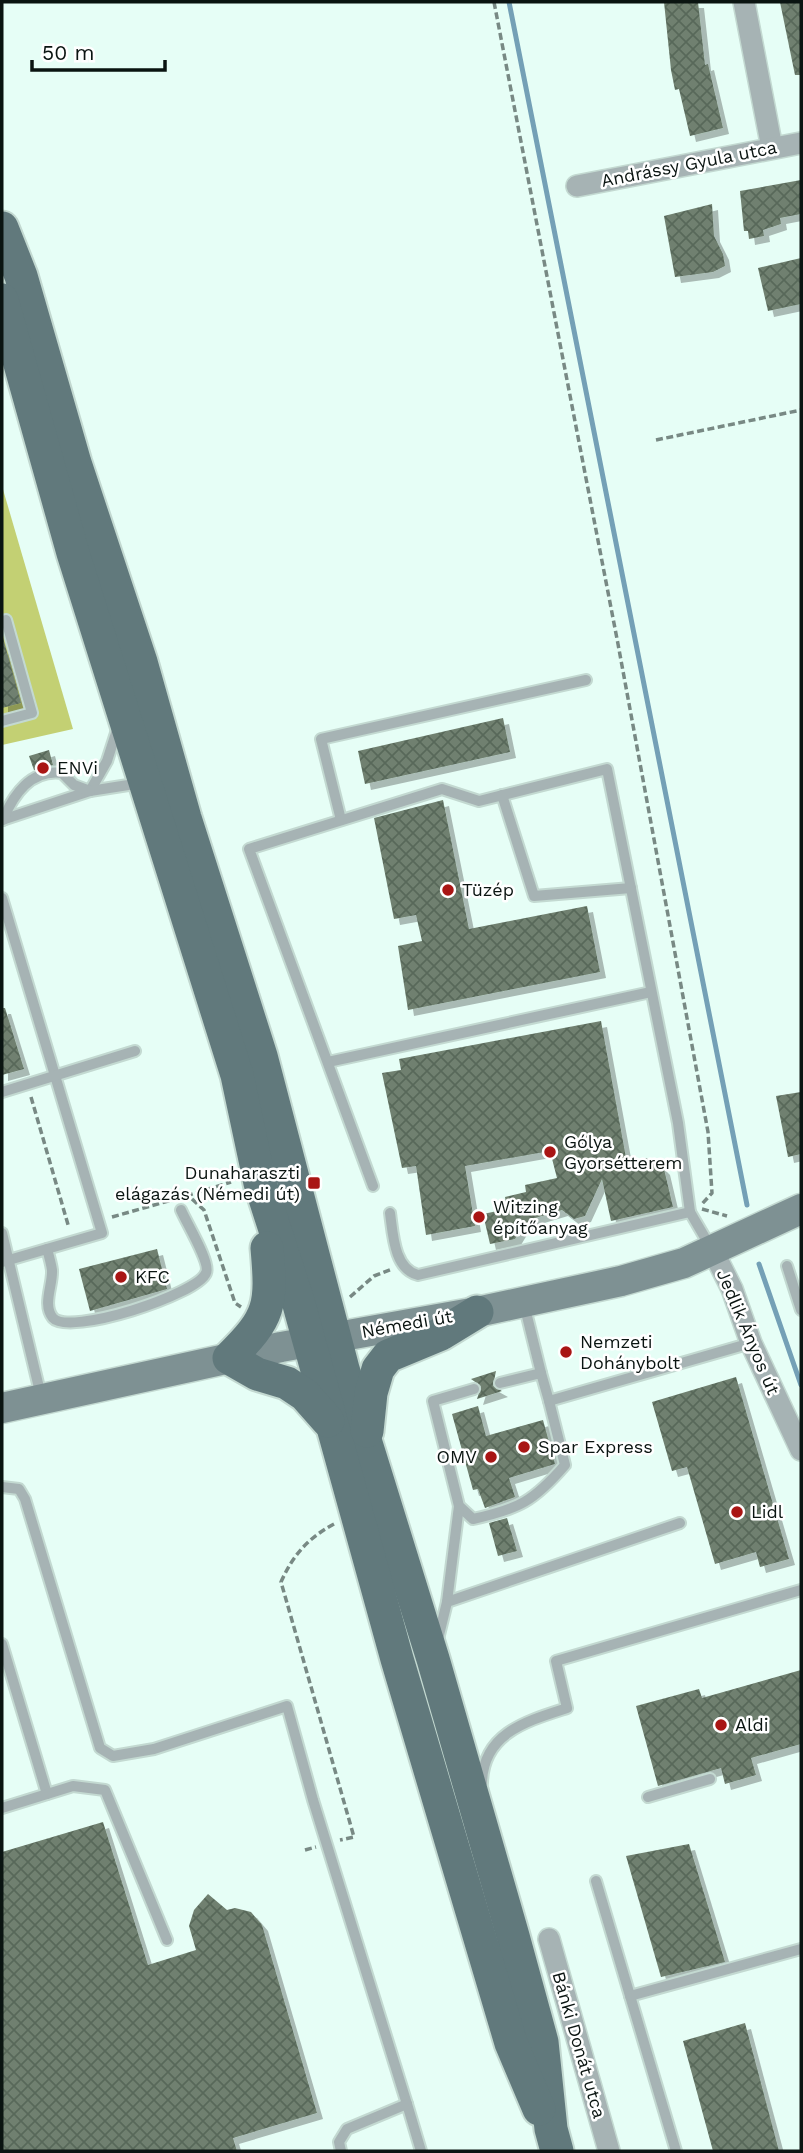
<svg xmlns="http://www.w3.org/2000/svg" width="803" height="2153" viewBox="0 0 803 2153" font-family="'Work Sans',sans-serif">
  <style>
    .garden { fill: #c3d073 }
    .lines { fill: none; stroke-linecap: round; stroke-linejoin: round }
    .stream { stroke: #74a0b6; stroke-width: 5 }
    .building { fill: url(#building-cross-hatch); filter: url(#shadow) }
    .service-casing { stroke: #c3d9d1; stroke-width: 14 }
    .minor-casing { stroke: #c3d9d1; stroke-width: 24 }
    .secondary-casing { stroke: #c3d9d1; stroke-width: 33 }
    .primary-casing { stroke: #c3d9d1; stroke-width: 37 }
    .path { stroke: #788984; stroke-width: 3.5; stroke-dasharray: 7 3.5; stroke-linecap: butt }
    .service { stroke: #a6b3b4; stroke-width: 10 }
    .minor { stroke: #a6b3b4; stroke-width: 21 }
    .secondary { stroke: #7e9193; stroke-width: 30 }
    .primary { stroke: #61797c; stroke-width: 33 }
    .poi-dot { fill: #a91514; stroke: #fff; stroke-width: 2.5 }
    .labels { text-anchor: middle; stroke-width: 5; stroke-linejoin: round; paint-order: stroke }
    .street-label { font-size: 18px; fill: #0a1411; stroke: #fff }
    .poi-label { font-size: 18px; fill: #0a1411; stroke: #fff; text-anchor: start }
  </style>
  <defs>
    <pattern id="building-cross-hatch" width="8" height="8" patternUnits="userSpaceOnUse" patternTransform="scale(1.75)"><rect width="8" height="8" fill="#6f806f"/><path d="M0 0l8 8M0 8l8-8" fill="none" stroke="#59685a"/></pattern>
    <filter id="shadow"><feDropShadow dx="6" dy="6" stdDeviation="0" flood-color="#0004"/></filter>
  </defs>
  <rect width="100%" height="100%" fill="#e6fef6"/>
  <path class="garden" d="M2,486l71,243 -71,16z"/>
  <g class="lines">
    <g class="stream">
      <path d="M509,2l238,1203"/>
      <path d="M759,1264l42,121"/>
    </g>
  </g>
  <g class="building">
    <path d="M664,2h34l7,63 3,-1 15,64 -33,8 -11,-47 -4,1 -4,-20z"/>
    <path d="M780,2h21v73h-6z"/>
    <path d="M801,180v34l-21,4 1,6 -18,6 1,6 -15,3 -1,-8h-4l-4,-40z"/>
    <path d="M712,204l2,32 9,18 2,12 -12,6 -38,5 -11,-61z"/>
    <path d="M801,258v46l-33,7 -10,-43z"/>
    <path d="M2,634l19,69 -19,5z"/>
    <path d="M503,718l7,34 -145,32 -7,-33z"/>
    <path d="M49,750l4,15 -19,5 -5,-14z"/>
    <path d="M443,800l26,129 118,-23 13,66 -192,38 -10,-64 24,-5 -6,-26 -22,4 -20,-101z"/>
    <path d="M2,1008h3l19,61 -22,6z"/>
    <path d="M601,1021l26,142 19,-5 14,7 4,4 9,38 -62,14 -9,-42 -17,37 -11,3 -12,-9 -27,8 -6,9 -8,2 -6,10 -25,5 -7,-30 24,-5 -2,-12 21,-5 -1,-7 32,-7 -7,-27 -85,15 10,60 -49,9 -10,-69 -14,2 -20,-95 19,-3 -2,-11z"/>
    <path d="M801,1092v62l-13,3 -12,-61z"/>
    <path d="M157,1249l10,40 -77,22 -11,-42z"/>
    <path d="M496,1371l-3,15 9,5 -25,8 4,-13 -10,-7z"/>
    <path d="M736,1377l53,182 -29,8 -4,-15 -41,12 -28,-97 -15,4 -20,-69z"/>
    <path d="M478,1406l8,30 57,-16 12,44 -46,14 6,19 -30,11 -7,-19 -5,1 -21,-76z"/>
    <path d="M507,1518l10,33 -19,5 -9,-33z"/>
    <path d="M801,1670v74l-50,14 5,17 -31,9 -4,-16 -63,18 -22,-80 63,-17 3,9z"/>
    <path d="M103,1822l45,143 48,-15 -7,-24 5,-16 14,-16 19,16 8,-2 16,4 11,13 55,188 -84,25 4,13h-235v-299z"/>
    <path d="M689,1844l36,118 -64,15 -35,-121z"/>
    <path d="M745,2023l34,128h-66l-30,-110z"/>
  </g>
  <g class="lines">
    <g class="service-casing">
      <g id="service">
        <path d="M2,621l4,-1 26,93 -30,8"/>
        <path d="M90,791l17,-30 10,-31"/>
        <path d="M502,795l32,101 97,-8"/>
        <path d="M2,820l88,-29 51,-8"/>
        <path d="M3,820c10,-25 28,-51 59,-47l12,12 16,6"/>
        <path d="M341,820l-20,-81 265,-59"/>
        <path d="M2,898l100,335 -100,29"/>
        <path d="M328,1062l323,-70"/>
        <path d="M2,1092l133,-41"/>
        <path d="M373,1186l-124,-337 193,-60 37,12 128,-32 71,354 12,89"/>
        <path d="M390,1213c3,21 4,56 28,62l272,-63 21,36"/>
        <path d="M2,1233l39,163"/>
        <path d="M47,1249c2,7 4,14 5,21 1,15 -10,35 1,48 16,18 144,-23 153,-45 5,-10 -19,-49 -25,-63"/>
        <path d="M787,1266l14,44"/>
        <path d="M524,1304l17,69"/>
        <path d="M500,1383l41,-10 8,28"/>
        <path d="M474,1389l-41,12 26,105 14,13c46,-10 61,-18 92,-54l-16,-64 202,-58"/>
        <path d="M2,1487l17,2 6,10 75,249 13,8 41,-7 133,-43 26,94 94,304"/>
        <path d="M447,1602l12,-96"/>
        <path d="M438,1639l9,-37 233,-79"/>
        <path d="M2,1644l45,150"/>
        <path d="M482,1783c1,-50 45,-62 85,-75l-11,-47 245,-71"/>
        <path d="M648,1797l62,-18"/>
        <path d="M2,1808l71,-22 32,4 62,150"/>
        <path d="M596,1881l80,270"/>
        <path d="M630,1996l171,-47"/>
        <path d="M341,2151l-2,-9 8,-13 60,-25 14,47"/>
      </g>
    </g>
    <g class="minor-casing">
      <g id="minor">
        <path d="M744,2l28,146"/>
        <path d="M577,186l224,-43"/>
        <path d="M713,1251l19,38 19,54 50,107"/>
        <path d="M549,1939l60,212"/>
      </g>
    </g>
    <g class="secondary-casing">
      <path id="secondary" d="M2,1408l279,-61 196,-35 144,-31 63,-18 117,-54"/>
    </g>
    <g class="primary-casing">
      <g id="primary">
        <path d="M2,228l19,48 54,187 66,199 44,156 76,238 82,313 90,290 80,277 29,106 9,87 6,22"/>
        <path d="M2,300l71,253 164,522 23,108 38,118 99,358 114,384 28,66"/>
        <path d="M267,1248c5,57 4,69 -38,110l28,16 30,9 18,12 23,26"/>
        <path d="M367,1431l4,-38 7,-24 10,-13 53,-22 36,-22"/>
      </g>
    </g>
    <g class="path">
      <path d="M494,2l124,642 90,488 4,61 -10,11"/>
      <path d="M656,440l145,-30"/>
      <path d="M31,1097l38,131"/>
      <path d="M186,1196l45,-14"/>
      <path d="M192,1199l12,11 31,93 6,4"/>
      <path d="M702,1209l25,7"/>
      <path d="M112,1217l60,-17"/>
      <path d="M350,1297l24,-21 18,-7"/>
      <path d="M334,1524c-26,14 -41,31 -53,58l73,255 -14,3"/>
      <path d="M305,1850l11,-3"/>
    </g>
    <use href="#service" class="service"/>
    <use href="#minor" class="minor"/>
    <use href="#secondary" class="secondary"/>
    <use href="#primary" class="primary"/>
  </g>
  <g class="poi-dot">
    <circle cx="43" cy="768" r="7"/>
    <circle cx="448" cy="890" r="7"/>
    <circle cx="550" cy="1152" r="7"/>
    <rect x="307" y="1176" width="14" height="14" rx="3.5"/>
    <circle cx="479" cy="1217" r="7"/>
    <circle cx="121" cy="1277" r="7"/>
    <circle cx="566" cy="1352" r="7"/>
    <circle cx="524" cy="1447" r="7"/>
    <circle cx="491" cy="1457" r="7"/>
    <circle cx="737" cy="1512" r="7"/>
    <circle cx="721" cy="1725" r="7"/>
  </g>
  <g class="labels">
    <g class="street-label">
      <text transform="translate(689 164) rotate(-11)" y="6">Andrássy Gyula utca</text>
      <text transform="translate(407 1324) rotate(-10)" y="6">Némedi út</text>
      <text transform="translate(748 1332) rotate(67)" y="6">Jedlik Ányos út</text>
      <text transform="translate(579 2045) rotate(74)" y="6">Bánki Donát utca</text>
    </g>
    <g class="poi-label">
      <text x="57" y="774">ENVi</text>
      <text x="462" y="896">Tüzép</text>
      <text x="564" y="1148">Gólya<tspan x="564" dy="21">Gyorsétterem</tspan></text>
      <text x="300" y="1179" text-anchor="end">Dunaharaszti<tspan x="300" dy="21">elágazás (Némedi út)</tspan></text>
      <text x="493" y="1213">Witzing<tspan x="493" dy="21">építőanyag</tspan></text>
      <text x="135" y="1283">KFC</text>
      <text x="580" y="1348">Nemzeti<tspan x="580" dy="21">Dohánybolt</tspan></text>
      <text x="538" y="1453">Spar Express</text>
      <text x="477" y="1463" text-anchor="end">OMV</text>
      <text x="751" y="1518">Lidl</text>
      <text x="735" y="1731">Aldi</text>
    </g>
  </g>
  <rect width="803" height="2153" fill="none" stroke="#0a1411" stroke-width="7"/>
  <path d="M32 60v10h133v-10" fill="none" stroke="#0a1411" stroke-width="3.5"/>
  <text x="42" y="60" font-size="21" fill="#0a1411" stroke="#ffffff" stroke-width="5" paint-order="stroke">50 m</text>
</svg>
